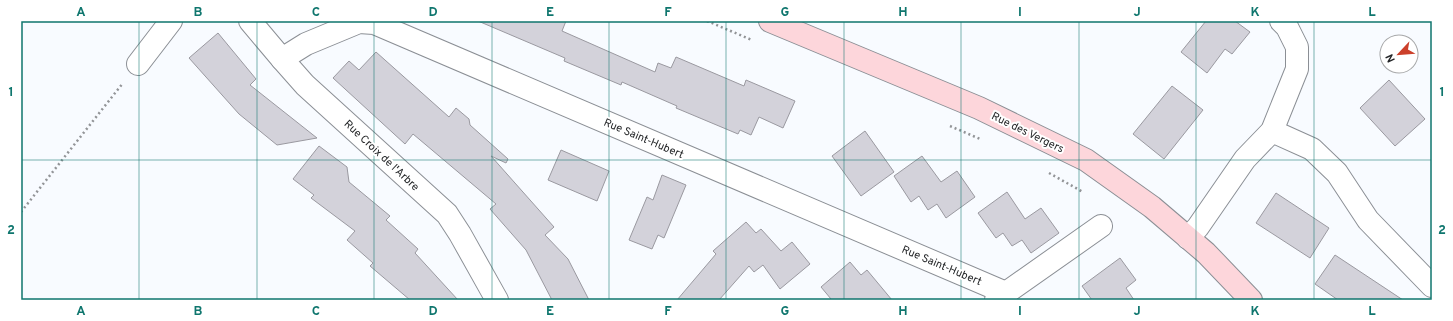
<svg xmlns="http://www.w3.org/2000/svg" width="1453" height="321" viewBox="0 0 1453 321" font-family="Overpass,sans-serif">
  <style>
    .building { fill: #d3d2da; stroke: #9a99a0 }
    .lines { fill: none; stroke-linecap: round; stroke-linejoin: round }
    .minor-casing { stroke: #8b8f95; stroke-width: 24 }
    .secondary-casing { stroke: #8b8f95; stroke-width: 24 }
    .path { stroke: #929497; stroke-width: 2.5; stroke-dasharray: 2 3; stroke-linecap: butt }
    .minor { stroke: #fff; stroke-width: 22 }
    .secondary { stroke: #fdd6db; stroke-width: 22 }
    .grid { fill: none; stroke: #0f766e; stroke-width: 1; stroke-opacity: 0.55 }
    .labels { text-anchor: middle; stroke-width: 4; stroke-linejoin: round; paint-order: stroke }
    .street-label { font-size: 11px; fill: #232527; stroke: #fff }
    .neatline { fill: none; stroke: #0f766e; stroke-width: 1.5 }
    .grid-label { font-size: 13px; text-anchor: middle; font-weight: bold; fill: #0f766e }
  </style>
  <rect width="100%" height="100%" fill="#f8fbff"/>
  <g class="building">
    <path d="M478,21h88l-4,10 93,41 3,-9 13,5 5,-11 68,29 2,-6 49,21 -12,27 -24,-11 -8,18 -11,-5 -2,4 -62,-26 1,-2 -55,-24 -1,3 -57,-24 1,-3z"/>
    <path d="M1206,21h29l15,11 -18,22 -7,-5 -18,24 -26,-21z"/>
    <path d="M218,33l38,46 -6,6 67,53 -40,7 -38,-31 -50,-56z"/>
    <path d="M376,52l73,65 7,-9 13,11 1,6 38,34 -2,4 -15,-7 63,71 -9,8 23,24 21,41h-37l-26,-50 -36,-41 6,-5 -83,-70 -8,10 -72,-66 16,-17 10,9z"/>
    <path d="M1389,80l36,39 -30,27 -35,-38z"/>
    <path d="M1172,86l31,24 -39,49 -31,-25z"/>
    <path d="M865,131l29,41 -33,24 -29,-40z"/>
    <path d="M319,146l28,21 2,15 41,34 -4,4 32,29 -3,4 43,47h-48l-40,-34 3,-3 -26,-23 8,-9 -44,-33 3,-3 -21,-16z"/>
    <path d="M561,150l48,21 -12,30 -49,-21z"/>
    <path d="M922,156l19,26 16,-11 18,26 -29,21 -9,-14 -9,6 -9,-14 -8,6 -17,-26z"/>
    <path d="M662,175l24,10 -22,53 -6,-3 -6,14 -23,-9 18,-43 6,3z"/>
    <path d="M1007,192l18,27 16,-11 18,25 -28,20 -9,-13 -10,6 -9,-13 -7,5 -18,-25z"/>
    <path d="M1276,193l53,35 -19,30 -54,-35z"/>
    <path d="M746,222l10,11 5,-4 20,22 11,-9 18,22 -30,25 -17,-24 -9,7 -5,-6 -30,34h-42l39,-46 -3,-3z"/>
    <path d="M1335,255l68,45h-65l-23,-16z"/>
    <path d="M1120,258l16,22 -10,8 8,12h-42l-10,-14z"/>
    <path d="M850,262l11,13 6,-5 25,30h-61v-1l-10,-12z"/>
  </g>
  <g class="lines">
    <g class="minor-casing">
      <g id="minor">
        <path d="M250,21l32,38 23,26 142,129 13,20 37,66"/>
        <path d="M282,59l24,-15 53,-22 15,1 632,270"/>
        <path d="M138,64l33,-43"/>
        <path d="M1272,131l40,18 25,24 31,47 64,66"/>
        <path d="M1188,238l10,-11 47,-68 27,-28 25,-62v-22l-10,-20 -6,-6"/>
        <path d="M996,300l105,-74"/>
      </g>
    </g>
    <g class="secondary-casing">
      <path id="secondary" d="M770,21l209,87 107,52 66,47 54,46 45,47"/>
    </g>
    <g class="path">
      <path d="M707,21l45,19"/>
      <path d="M950,126l30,13"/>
      <path d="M1049,173l34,19"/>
      <path d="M21,212l102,-129"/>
    </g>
    <use href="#minor" class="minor"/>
    <use href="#secondary" class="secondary"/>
  </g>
  <path class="grid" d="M139,21v279M257,21v279M374,21v279M492,21v279M609,21v279M726,21v279M844,21v279M961,21v279M1079,21v279M1196,21v279M1314,21v279M21,160h1411"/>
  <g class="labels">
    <g class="street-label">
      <text transform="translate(1028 132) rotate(26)" y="4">Rue des Vergers</text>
      <text transform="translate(644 138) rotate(23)" y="4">Rue Saint-Hubert</text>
      <text transform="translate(382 155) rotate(43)" y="4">Rue Croix de l'Arbre</text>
      <text transform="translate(942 265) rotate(23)" y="4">Rue Saint-Hubert</text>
    </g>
  </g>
  <rect width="1453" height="321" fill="none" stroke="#ffffff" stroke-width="44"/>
  <g transform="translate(1399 54) rotate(244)"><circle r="19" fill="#ffffff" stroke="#a7a8a9"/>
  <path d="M0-3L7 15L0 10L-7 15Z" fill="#cc402b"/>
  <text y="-6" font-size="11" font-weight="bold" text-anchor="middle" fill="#232527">N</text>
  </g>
  <rect x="22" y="22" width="1409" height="277" class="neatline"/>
  <g class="grid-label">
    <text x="81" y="16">A</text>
    <text x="198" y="16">B</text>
    <text x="316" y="16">C</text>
    <text x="433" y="16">D</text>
    <text x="550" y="16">E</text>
    <text x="668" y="16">F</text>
    <text x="785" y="16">G</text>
    <text x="903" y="16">H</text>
    <text x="1020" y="16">I</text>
    <text x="1137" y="16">J</text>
    <text x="1255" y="16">K</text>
    <text x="1372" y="16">L</text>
    <text x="11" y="96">1</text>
    <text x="1442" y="96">1</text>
    <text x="11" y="234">2</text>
    <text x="1442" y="234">2</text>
    <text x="81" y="315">A</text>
    <text x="198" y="315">B</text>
    <text x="316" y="315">C</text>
    <text x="433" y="315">D</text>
    <text x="550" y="315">E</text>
    <text x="668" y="315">F</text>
    <text x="785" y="315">G</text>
    <text x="903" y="315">H</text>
    <text x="1020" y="315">I</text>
    <text x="1137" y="315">J</text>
    <text x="1255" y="315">K</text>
    <text x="1372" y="315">L</text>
  </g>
</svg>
